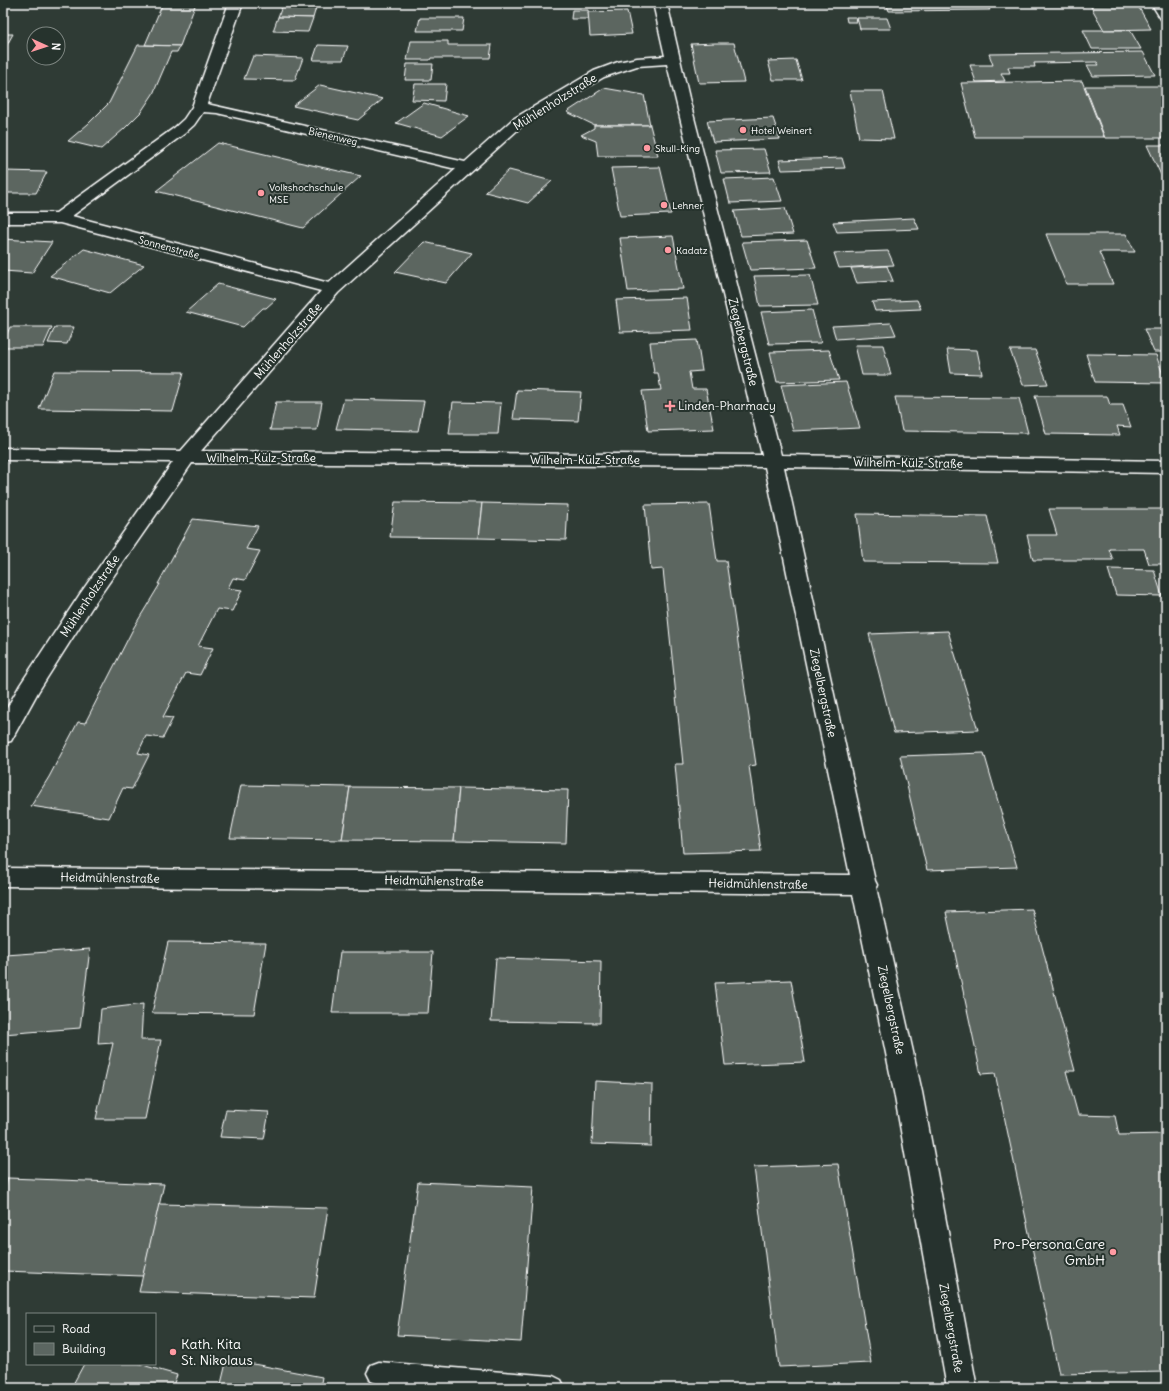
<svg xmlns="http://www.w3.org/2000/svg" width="1169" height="1391" viewBox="0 0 1169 1391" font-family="Delius,sans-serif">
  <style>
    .green { fill: #4a544f; stroke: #a4aaa7 }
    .building { fill: #5b6661; stroke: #fff }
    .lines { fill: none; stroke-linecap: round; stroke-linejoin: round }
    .lane-casing { stroke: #fff; stroke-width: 3 }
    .street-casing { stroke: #fff; stroke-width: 3 }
    .lane { fill: #26332d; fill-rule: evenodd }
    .street { fill: #26332d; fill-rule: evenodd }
    .poi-dot { fill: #ff9aa2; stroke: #26332d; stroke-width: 1.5 }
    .labels { text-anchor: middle; stroke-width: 4; stroke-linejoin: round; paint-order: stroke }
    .far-poi-label { font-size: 10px; fill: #fff; stroke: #26332d; text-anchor: start }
    .far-street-label { font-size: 10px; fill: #fff; stroke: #26332d }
    .street-label { font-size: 12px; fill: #fff; stroke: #26332d }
    .poi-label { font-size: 12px; fill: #fff; stroke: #26332d; text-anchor: start }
    .near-poi-label { font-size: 14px; fill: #fff; stroke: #26332d; text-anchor: end }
  </style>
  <rect width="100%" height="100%" fill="#2f3b35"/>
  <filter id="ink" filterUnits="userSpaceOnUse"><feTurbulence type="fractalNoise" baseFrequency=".025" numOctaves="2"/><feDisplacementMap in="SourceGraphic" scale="8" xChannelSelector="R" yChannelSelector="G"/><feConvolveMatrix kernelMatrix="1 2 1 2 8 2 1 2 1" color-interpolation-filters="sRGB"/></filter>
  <g filter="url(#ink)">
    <path class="green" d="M682,3h171l1,2 -171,2z"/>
    <g class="building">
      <path d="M163,3h33l-16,43 -35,-1z"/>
      <path d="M283,3h35l-1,1z"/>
      <path d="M886,3h100l4,7 -101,1z"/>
      <path d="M1041,3h42l2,3h-42z"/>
      <path d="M283,4h34l-4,14 -35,-1z"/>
      <path d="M1137,4l14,25 -47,1 -14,-25z"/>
      <path d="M572,10h16l1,9h-18z"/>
      <path d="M627,11l5,23 -42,2 -2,-24z"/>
      <path d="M278,17l35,1 -5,14 -35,-1z"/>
      <path d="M846,17h10l1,5h-10z"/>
      <path d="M420,18h44l-2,13h-45z"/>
      <path d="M857,18h30l4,11h-31z"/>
      <path d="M1083,30h47l11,19h-49z"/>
      <path d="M3,34h10l-10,18z"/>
      <path d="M411,41h37v4h44l-2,13h-59l-1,2h-23z"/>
      <path d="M715,43h19l10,39 -45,1 -8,-39z"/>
      <path d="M138,45l42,1 -3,6h-6l-18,42 -12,18 -17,17 -23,20 -33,-8 20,-17 21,-21z"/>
      <path d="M318,45l30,1 -5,14h-30z"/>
      <path d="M1143,52l12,23 -62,1 -6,-11h12l-2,-3 -63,1 1,4h-27l2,6h-9l4,8 -29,1 -6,-17h23l-4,-11z"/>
      <path d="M253,56l50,2 -8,22 -51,-1z"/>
      <path d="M796,60l6,20h-29l-5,-19z"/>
      <path d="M407,64h26l-2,16h-26z"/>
      <path d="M1082,81l22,56h-129l-14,-54z"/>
      <path d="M415,84h31l-2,17 -32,-1z"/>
      <path d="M320,85l63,14 -25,21 -65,-14z"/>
      <path d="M1085,86h79l2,4v48h-61z"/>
      <path d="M604,88l40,7 6,30h-56l-27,-13z"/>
      <path d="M850,91h33l11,48 -35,-1z"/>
      <path d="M424,103l45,13 -27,20 -46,-13z"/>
      <path d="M773,118l7,21 -67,3 -6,-21z"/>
      <path d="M594,125h56l8,31h-60l-2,-15 -15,-6 13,-7z"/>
      <path d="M218,143l76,18 67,15 -58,52 -147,-37z"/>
      <path d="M1147,145h19v30h-5z"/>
      <path d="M764,149l7,23 -50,1 -6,-23z"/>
      <path d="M842,158l3,10 -63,2 -3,-10z"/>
      <path d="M660,167l11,47 -51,2 -9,-48z"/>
      <path d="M509,170l43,11 -24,22 -43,-11z"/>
      <path d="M4,171l43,1 -11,21h-33z"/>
      <path d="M774,177l8,24 -52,2 -6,-24z"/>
      <path d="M1160,189h6v15z"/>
      <path d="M785,208l8,26 -52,2 -7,-25z"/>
      <path d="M914,218l5,11 -82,3 -4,-10z"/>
      <path d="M1046,234h80l9,18h-36l14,32h-47z"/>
      <path d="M673,236l10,53 -55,2 -8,-53z"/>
      <path d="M3,239l49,3 -20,31 -29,-2z"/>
      <path d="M807,240l9,28 -66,2 -8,-28z"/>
      <path d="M424,242l48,11 -26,30 -51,-11z"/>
      <path d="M84,249l60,16 -34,28 -60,-17z"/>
      <path d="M888,251l6,14 -55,3 -5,-15z"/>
      <path d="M887,266l6,15 -36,2 -6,-15z"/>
      <path d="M810,275l8,30 -58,1 -6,-30z"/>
      <path d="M218,284l58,15 -10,9h-3l-20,19 -57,-15z"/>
      <path d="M687,298l5,32 -72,2 -4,-32z"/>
      <path d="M917,300l4,9 -46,2 -3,-9z"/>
      <path d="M812,310l9,33 -52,1 -8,-32z"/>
      <path d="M891,323l5,12 -60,4 -4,-13z"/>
      <path d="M10,327h42l-9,20h-40v-4z"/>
      <path d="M55,327h19l-7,17 -19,-1z"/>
      <path d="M1144,329h22v23h-12z"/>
      <path d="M697,340l5,31 -13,1 3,17h14l8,40 -66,2 -6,-40 19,-1 -3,-17h-4l-4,-31z"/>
      <path d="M855,345h28l8,30h-29z"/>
      <path d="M947,349l30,1 5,24 -31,-1z"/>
      <path d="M829,350l10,30 -62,2 -7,-30z"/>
      <path d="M1010,350h25l13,34 -25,1z"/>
      <path d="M1086,354l70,1 10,28 -71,-1z"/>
      <path d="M54,371l130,1 -11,39 -134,-2z"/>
      <path d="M846,382l14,46 -67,3 -12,-46z"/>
      <path d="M517,390l64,2 -3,29 -65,-2z"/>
      <path d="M1035,396h72l3,9h13l8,22 -14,-1 3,9 -74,-1z"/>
      <path d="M895,397l124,1 9,35 -126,-2z"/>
      <path d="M344,399l80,2 -6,30 -82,-2z"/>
      <path d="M276,402h46l-5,28h-47z"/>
      <path d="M453,402l48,1 -3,31h-49z"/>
      <path d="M395,502l87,1 -4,35 -88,-1z"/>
      <path d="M482,503l86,2 -2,35 -88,-2z"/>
      <path d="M709,504l8,57h9l30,204 -7,1 12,85 -78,2 -8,-89h8l-20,-195 -12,1 -6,-65z"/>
      <path d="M1049,509h117v55h-17l-5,-15h-35l4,11h-80l-6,-25h30z"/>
      <path d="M857,514l130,2 11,47 -135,-1z"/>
      <path d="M193,519l65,7 -12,23 14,2 -15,29 -12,-2 -5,10 14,2 -10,21 -15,-2 -19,37 15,2 -13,27 -14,-2 -23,44 10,1 -10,20 -17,-2 -8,17 11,2 -17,34 -9,-1 -14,30 -78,-12 18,-29 29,-55 7,1 49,-96 26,-43h-2z"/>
      <path d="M1108,569l46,1 8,26 -46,-1z"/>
      <path d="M948,631l30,99 -84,3 -25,-99z"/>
      <path d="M984,753l33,114 -90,3 -27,-114z"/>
      <path d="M241,785l109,2 -8,53 -112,-2z"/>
      <path d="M350,787l109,1 -5,53 -112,-1z"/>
      <path d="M459,788l109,2 -2,53 -112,-2z"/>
      <path d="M1032,909l43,162h-9l12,44 37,1 4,19 47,-1v238l-107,2 -64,-301 -14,1 -35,-162z"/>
      <path d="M168,942l98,1 -12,71 -102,-1z"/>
      <path d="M90,949l-10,79 -77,6v-61l3,-18z"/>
      <path d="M340,952h93l-5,61h-96z"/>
      <path d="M496,958l105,3 -1,62 -109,-2z"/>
      <path d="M791,980l14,82 -80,3 -10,-82z"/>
      <path d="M143,1004l-2,36h20l-16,79h-49l17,-76 -15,1 3,-35z"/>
      <path d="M595,1081l57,3 -1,62 -59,-2z"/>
      <path d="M226,1110l43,2 -5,27 -44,-2z"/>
      <path d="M838,1164l33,199 -92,4 -25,-200z"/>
      <path d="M8,1178l156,6 -21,92 -140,-5v-76z"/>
      <path d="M418,1182l115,5 -12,155 -124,-7z"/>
      <path d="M159,1204l169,4 -14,90 -175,-6z"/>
      <path d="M227,1359l95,18 -2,11h-100z"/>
      <path d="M84,1364h55l38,11 -5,13h-101z"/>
    </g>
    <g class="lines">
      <g class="lane-casing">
        <path id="lane" d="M379,1362l174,14 8,4 4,8h-145l-41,-4 -8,-3 -4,-8 4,-8z"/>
      </g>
      <g class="street-casing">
        <g id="street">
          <path d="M229,3h14l-36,101 258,58 48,-43 81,-48 24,-9 19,-4 28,-2 -12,-53h14l22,95 92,357 385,6v12l-382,-6 91,414 2,4 -1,2 46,205 55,296h-30l-53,-296 -41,-198 -850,-8v-18l847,7 -85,-408 -573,-4 -98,141 -56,88 -27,49 -8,2v-28l17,-30 60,-91 93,-132 -170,-2v-12l178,3 140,-160 -261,-68h-57v-10h53l118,-85 10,-9 8,-12zM667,64l95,391 -561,-4 137,-158 185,-168 81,-48 33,-11zM203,112l14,1 239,56 -127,114 -257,-67 112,-82 10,-9z"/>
          <path d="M1151,3h14l1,2v15l-5,-1z"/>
        </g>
      </g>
      <use href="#lane" class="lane"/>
      <use href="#street" class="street"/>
    </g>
  </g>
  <g class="poi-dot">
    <circle cx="743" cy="130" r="4"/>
    <circle cx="647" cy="148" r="4"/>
    <circle cx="261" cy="193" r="4"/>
    <circle cx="664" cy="205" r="4"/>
    <circle cx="668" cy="250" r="4"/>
    <path d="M668 400h4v4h4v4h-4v4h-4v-4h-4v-4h4z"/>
    <circle cx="1113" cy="1252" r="4"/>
    <circle cx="173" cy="1352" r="4"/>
  </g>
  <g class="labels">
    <g class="far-poi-label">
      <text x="751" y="134">Hotel Weinert</text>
      <text x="655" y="152">Skull-King</text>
      <text x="269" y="191">Volkshochschule<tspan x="269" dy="12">MSE</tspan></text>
      <text x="672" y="209">Lehner</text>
      <text x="676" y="254">Kadatz</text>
    </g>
    <g class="far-street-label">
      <text transform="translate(333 136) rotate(13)" y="4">Bienenweg</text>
      <text transform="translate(169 247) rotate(15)" y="4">Sonnenstraße</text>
    </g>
    <g class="street-label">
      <text transform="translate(555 102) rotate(-32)" y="4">Mühlenholzstraße</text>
      <text transform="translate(288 341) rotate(-49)" y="4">Mühlenholzstraße</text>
      <text transform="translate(743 342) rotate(76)" y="4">Ziegelbergstraße</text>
      <text x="261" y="462">Wilhelm-Külz-Straße</text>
      <text x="585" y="464">Wilhelm-Külz-Straße</text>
      <text transform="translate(908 463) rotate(1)" y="4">Wilhelm-Külz-Straße</text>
      <text transform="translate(90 596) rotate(-56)" y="4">Mühlenholzstraße</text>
      <text transform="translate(823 693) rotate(78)" y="4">Ziegelbergstraße</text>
      <text transform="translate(110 878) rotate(1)" y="4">Heidmühlenstraße</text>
      <text transform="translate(434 881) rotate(1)" y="4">Heidmühlenstraße</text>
      <text transform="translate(758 884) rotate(1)" y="4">Heidmühlenstraße</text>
      <text transform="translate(891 1010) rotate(78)" y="4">Ziegelbergstraße</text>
      <text transform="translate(951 1328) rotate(80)" y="4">Ziegelbergstraße</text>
    </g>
    <g class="poi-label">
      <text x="678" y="410">Linden-Pharmacy</text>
    </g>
    <g class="near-poi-label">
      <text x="1105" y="1249">Pro-Persona.Care<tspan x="1105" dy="16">GmbH</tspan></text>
      <text x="181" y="1349" text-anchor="start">Kath. Kita<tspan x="181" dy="16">St. Nikolaus</tspan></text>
    </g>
  </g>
  <rect width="1169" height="1391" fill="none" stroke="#26332d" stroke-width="16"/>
  <rect x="8" y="8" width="1153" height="1375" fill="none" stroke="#fff" stroke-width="1.5" filter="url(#ink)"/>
  <rect x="26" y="1313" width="130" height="52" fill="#26332d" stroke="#7d8581"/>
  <rect x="34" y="1326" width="20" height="6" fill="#26332d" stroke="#7d8581"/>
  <text x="62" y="1333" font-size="12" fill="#ffffff">Road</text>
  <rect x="34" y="1343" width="20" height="12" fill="#5b6661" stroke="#7d8581"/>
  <text x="62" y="1353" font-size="12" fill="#ffffff">Building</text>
  <g transform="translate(46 46) rotate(93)"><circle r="19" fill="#26332d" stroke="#7d8581"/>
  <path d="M0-3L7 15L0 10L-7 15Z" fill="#ff9aa2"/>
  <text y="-6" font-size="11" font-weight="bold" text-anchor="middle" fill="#ffffff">N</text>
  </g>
</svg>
